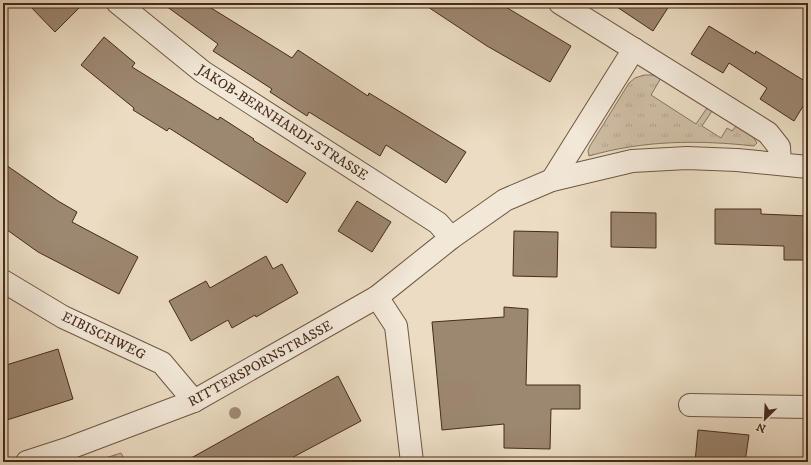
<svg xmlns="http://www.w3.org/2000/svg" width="811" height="465" viewBox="0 0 811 465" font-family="'IM FELL DW Pica',serif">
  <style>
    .grass { fill: url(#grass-tufts); stroke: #8b7460 }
    .building { fill: #9c8771; stroke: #472b19 }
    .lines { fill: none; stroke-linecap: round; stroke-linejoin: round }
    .street-casing { stroke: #705744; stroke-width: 24 }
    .street { stroke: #f2e8d8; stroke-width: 22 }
    .tree { fill: #a08b75 }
    .labels { text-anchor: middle; stroke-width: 4; stroke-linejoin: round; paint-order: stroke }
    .street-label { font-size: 14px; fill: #472b19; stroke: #f2e8d8 }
  </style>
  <defs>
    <pattern id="grass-tufts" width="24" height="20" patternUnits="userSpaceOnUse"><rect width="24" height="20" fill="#cfbea6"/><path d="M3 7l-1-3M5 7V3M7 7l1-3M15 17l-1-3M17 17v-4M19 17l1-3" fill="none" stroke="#b3a38e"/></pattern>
  </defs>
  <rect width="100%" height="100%" fill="#ebdcc3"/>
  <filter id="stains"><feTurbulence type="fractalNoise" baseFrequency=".005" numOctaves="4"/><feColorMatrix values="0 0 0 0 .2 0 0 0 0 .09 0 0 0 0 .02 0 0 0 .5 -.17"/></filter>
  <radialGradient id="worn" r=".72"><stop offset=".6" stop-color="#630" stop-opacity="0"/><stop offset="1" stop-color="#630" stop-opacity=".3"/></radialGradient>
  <g class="grass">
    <path d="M644,75h8l9,3 -10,17 45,29 11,-16 5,3 -10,15 19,12 6,-10 5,3 4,-5 17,11 4,6 -3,3c-55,-6 -110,-6 -165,10l-1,-5 2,-5 39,-63 6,-5z"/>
    <path d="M121,453l5,9h-33z"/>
  </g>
  <g class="building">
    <path d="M27,3h57l-29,29z"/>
    <path d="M162,3h41l89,55 6,-8 70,46 1,-3 97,59 -20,31 -60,-38 -6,11 -71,-44 -2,4 -37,-24 2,-3 -59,-38 5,-7z"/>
    <path d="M422,3h77l72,43 -21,36 -63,-36z"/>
    <path d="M611,3h60l-18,28z"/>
    <path d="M709,26l46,28 1,-3 52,32v15l-14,23 -34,-22 7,-11 -38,-25 -6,10 -32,-19z"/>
    <path d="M104,37l31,26 -3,4 86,53 2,-3 34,22 -1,1 53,33 -19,30 -118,-75 -2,3 -34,-21 1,-2 -53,-43z"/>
    <path d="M3,163l55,38 19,11 -5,10 66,35 -19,37 -81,-42 -35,-25z"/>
    <path d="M357,201l34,21 -19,30 -34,-21z"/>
    <path d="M715,209h46v5l47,2v44h-24v-14l-69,-2z"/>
    <path d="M611,212l45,1v35l-45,-1z"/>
    <path d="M514,231l44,1 -1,45 -44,-1z"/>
    <path d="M266,256l7,13 9,-5 16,29 -42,24 -1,-2 -23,13 -4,-8 -37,21 -22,-40 37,-20 4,7z"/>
    <path d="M504,307l24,2 -2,76h54v24h-29l-1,40 -46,-1v-24l-62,6 -10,-108 72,-5z"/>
    <path d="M58,349l15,50 -66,21 -4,-14v-40z"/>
    <path d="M338,376l23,45 -77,41h-100z"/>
    <path d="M698,430l51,5 -4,27h-50z"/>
  </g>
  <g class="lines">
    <g class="street-casing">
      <g id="street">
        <path d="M118,3l85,69 235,151 13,15"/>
        <path d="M560,3l208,130 11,14 1,17"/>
        <path d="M552,180l82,-131"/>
        <path d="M3,281l60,36 99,46 32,38"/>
        <path d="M377,297l19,29 16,136"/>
        <path d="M690,405l118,2"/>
        <path d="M27,462l40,-13 127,-48 183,-104 74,-59 54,-38 47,-20 80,-19 55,-3 50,2 71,7"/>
      </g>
    </g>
    <use href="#street" class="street"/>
  </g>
  <circle class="tree" cx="235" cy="413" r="6"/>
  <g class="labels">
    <g class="street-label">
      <text transform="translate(283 122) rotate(33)" y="5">JAKOB-BERNHARDI-STRASSE</text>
      <text transform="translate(104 335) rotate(26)" y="5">EIBISCHWEG</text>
      <text transform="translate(260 363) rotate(-29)" y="5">RITTERSPORNSTRASSE</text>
    </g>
  </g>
  <rect width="811" height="465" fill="none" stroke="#ebdcc3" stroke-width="16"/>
  <rect x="4" y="4" width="803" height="457" fill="none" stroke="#472b19" stroke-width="2"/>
  <rect x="8" y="8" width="795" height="449" fill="none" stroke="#472b19"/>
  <g transform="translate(765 419) rotate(204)" stroke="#f2e8d8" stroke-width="3" paint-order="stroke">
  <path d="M0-3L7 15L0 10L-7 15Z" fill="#472b19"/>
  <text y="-6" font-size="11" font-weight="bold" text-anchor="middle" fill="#472b19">N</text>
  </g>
  <rect width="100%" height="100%" filter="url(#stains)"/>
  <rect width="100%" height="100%" fill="url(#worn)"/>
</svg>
